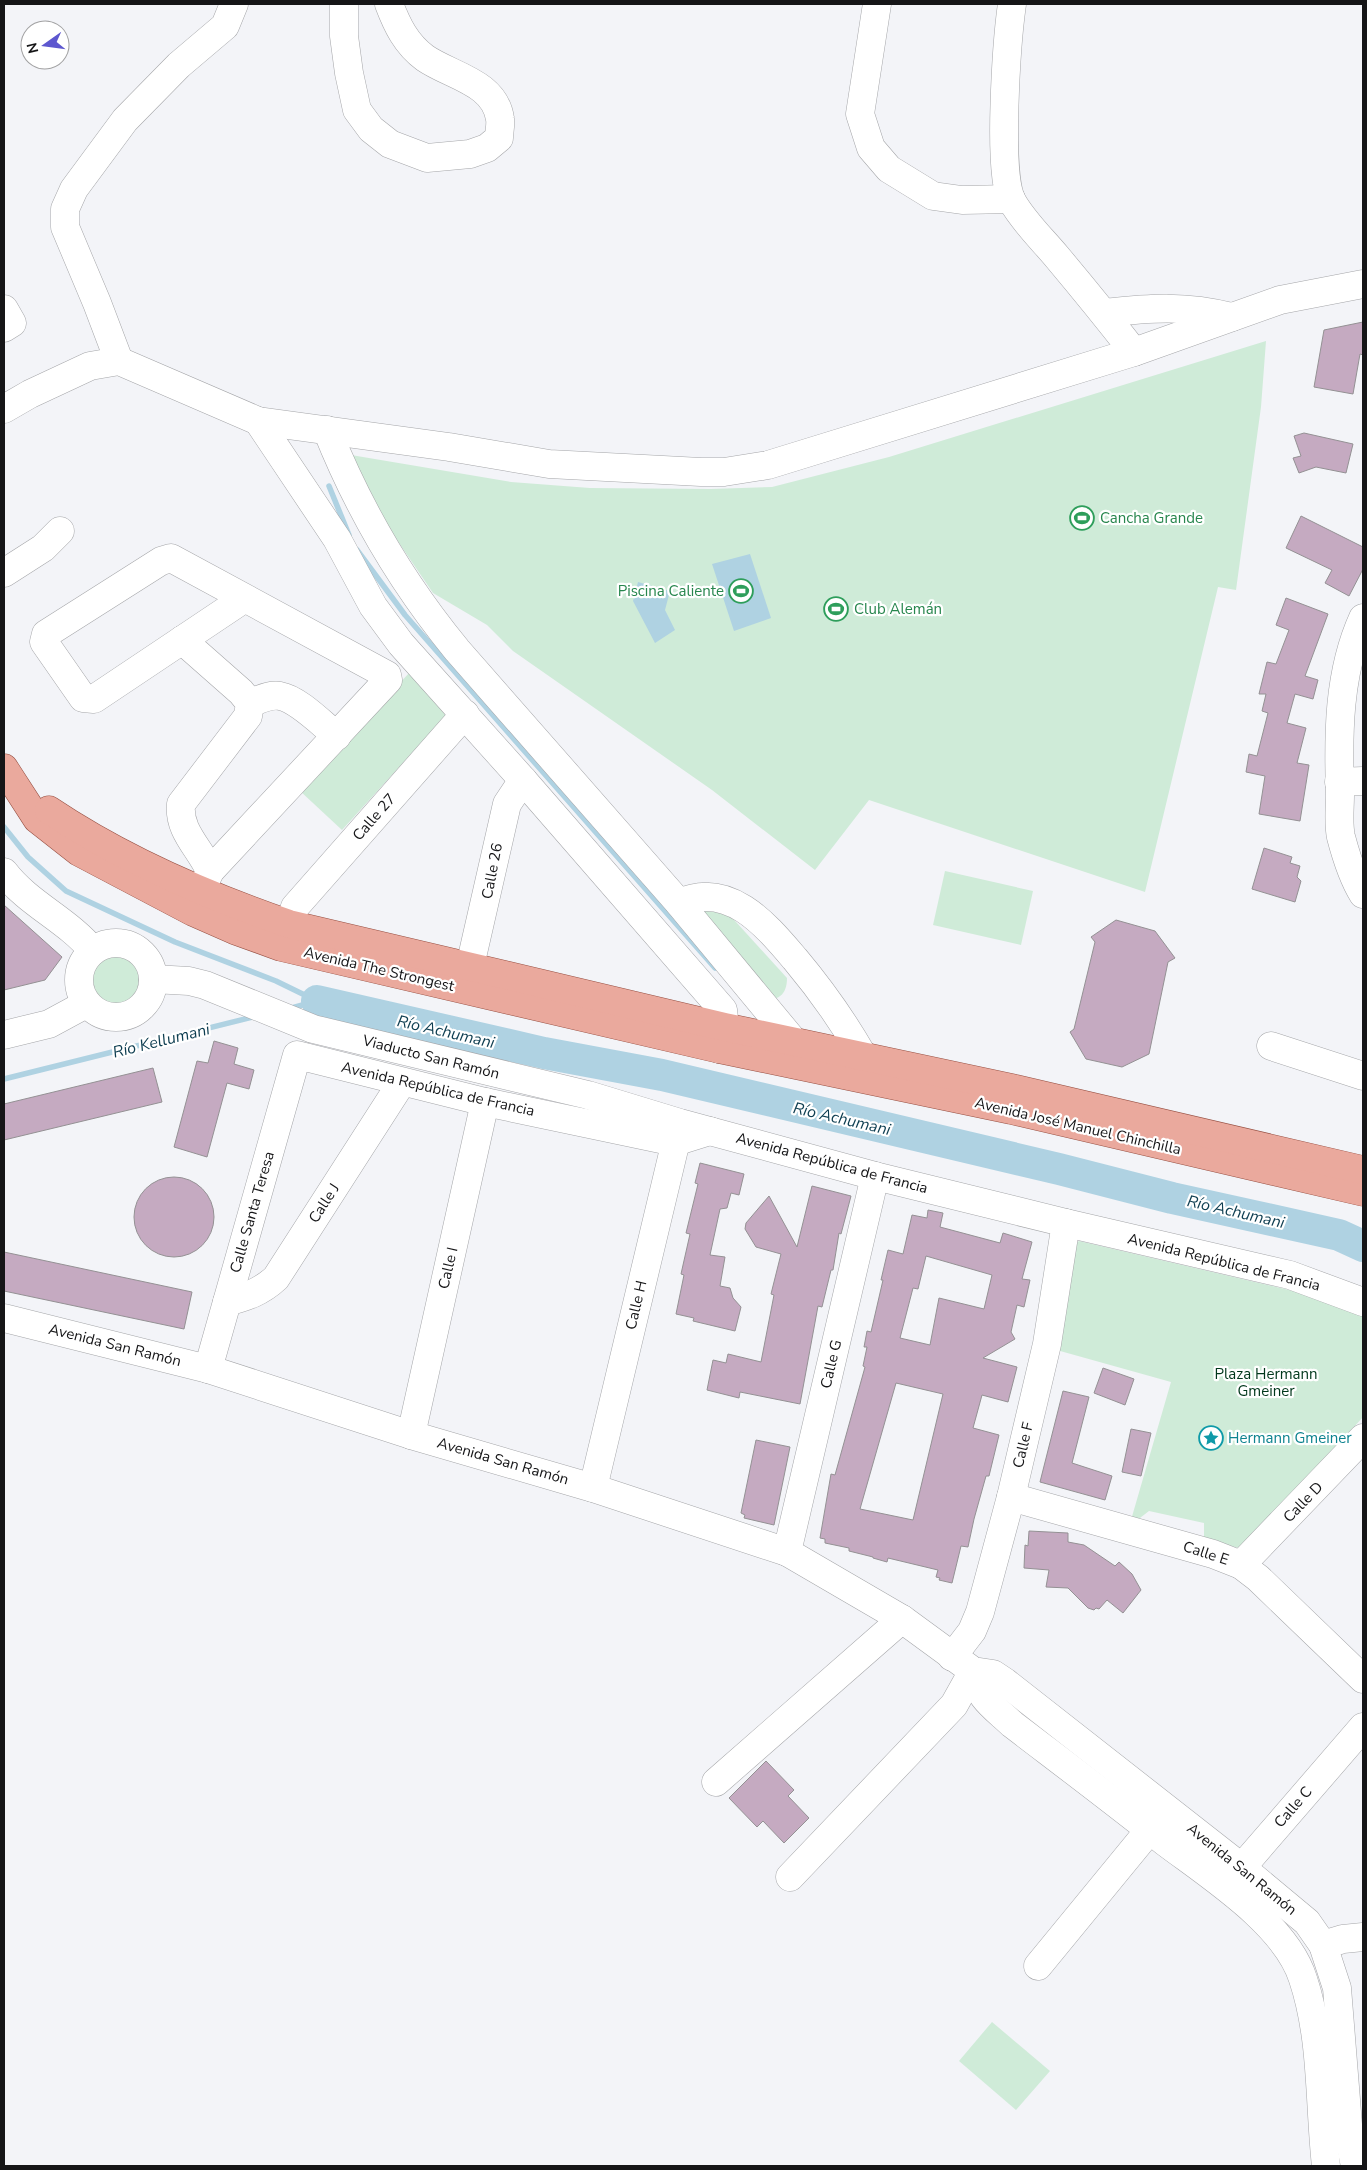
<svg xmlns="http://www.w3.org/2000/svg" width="1367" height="2170" viewBox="0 0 1367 2170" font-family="'Nunito Sans',sans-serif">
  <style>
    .green { fill: #cfebd8 }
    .water { fill: #afd2e2 }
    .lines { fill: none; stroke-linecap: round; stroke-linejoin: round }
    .stream { stroke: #afd2e2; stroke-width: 5.5 }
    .river { stroke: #afd2e2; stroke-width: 32 }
    .building { fill: #c5aac1; stroke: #949194; fill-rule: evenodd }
    .minor-casing { stroke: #a5a6a9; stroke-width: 29 }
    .major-casing { stroke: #965043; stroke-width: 29 }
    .minor { stroke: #fff; stroke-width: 28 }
    .major { stroke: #eaa99d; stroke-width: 28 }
    .labels { text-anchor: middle; stroke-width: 4.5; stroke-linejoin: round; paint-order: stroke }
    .leisure-label { font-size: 15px; fill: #27864d; stroke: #fff; text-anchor: start }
    .street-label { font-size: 15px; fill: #151517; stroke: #fff }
    .park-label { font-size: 15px; fill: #00371b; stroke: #fff }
    .culture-label { font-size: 15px; fill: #0d838f; stroke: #fff; text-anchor: start }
    .water-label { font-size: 16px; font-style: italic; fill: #0d3d50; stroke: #fff }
  </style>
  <rect width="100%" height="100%" fill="#f3f4f8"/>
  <g class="green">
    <path d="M1266,341l-5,66 -25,183 -18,-3 -73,305 -276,-92 -54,70 -103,-80 -199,-139 -26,-26 -54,-32 -83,-122 1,-16 160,27 79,6 121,1 61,-2 117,-30z"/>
    <path d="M411,671l39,40 -108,119 -43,-40z"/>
    <path d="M945,871l88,20 -12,54 -88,-20z"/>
    <path d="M693,896l23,4 71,78c0,18 -10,23 -27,23z"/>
    <circle cx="116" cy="982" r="27"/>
    <path d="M1079,1241l245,57 39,17v102l-114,126 -10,5 -35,-9v-16l-55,-12 -13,10 -5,-1 40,-138 -118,-33 21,-104z"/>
    <path d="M992,2022l58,49 -34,39 -57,-49z"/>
  </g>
  <g class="water">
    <path d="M750,554l21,64 -37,13 -22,-67z"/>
    <path d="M638,582l32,9 -5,19 10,20 -20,13 -22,-42z"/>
  </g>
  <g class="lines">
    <g class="stream">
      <path d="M329,486l20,49"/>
      <path d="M357,550l48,65 310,353"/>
      <path d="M4,827l24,30 38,34 109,51 101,39 41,20"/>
      <path d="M288,1009l29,-8"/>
      <path d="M4,1079l253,-63"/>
    </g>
    <path class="river" d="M317,1001l227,52 118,22 397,94 113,29 167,37 24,11"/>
  </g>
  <g class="building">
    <path d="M1363,322v33l-3,-1 -7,40 -39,-7 10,-57z"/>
    <path d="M1304,433l49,11 -7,29 -30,-6 -17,6 -6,-15 8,-2 -7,-20z"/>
    <path d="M1301,516l62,31v22l-14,27 -24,-13 7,-13 -46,-22z"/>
    <path d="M1286,598l42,16 -23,62 13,4 -5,19 -18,-5 -8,29 19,5 -9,35 12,2 -9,56 -41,-7 6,-38 -19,-4 3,-18 8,2 11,-43 -6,-2 4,-17h-7l8,-32 9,2 13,-34 -13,-5z"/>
    <path d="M1264,848l28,9 -2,6 10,3 -3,11 4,4 -6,21 -43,-13z"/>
    <path d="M4,905l58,52 -17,23 -41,10z"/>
    <path d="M1116,920l39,11 20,27 -7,4 -19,92 -27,13 -36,-8 -16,-27 4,-3 21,-87 -4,-5z"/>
    <path d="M214,1041l24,7 -4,16 20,6 -5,19 -22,-6 -20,74 -33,-10 23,-86 11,2z"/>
    <path d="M153,1068l9,34 -158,38v-36z"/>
    <path d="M700,1163l44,11 -5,21 -8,-2 -4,15 -7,1 -10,46 15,2 -5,29 10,2 3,10 8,9 -6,24 -42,-10 1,-3 -18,-4 8,-39 -3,-1 9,-40 -4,-1 12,-49 -3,-1z"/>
    <circle cx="174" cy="1217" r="40"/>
    <path d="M812,1186l39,10 -10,38 -2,-1 -6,37h-2l-9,37 -4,-1 -18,98 -60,-12 -1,6 -32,-8 6,-30 13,3 2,-9 33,8 13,-67 -3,-1 10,-40 -25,-7 -11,-18 1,-6 23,-27 28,51z"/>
    <path d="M928,1210l15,3 -3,14 60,16 3,-10 29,9 -10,37 8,1 -6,27 -7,-2 -6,27 4,7 -32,19 34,9 -9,35 -26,-7 -9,33 26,7 -10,41h-3l-12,43 -6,28 -7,-1 -9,37 -13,-3 1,-2 -4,-1 2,-7 -50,-12 -1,4 -14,-4v-1l-24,-6v-3l-24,-5v-4l-5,-1 11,-64 4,1 30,-108 -2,-1 4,-19h-3l3,-16 4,1 12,-52h-2l7,-30 15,4 9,-39 15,3zM926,1256l66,19 -8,34 -45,-11 -9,47 -30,-7 13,-50 5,1zM896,1383l47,11 -30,126 -53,-11z"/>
    <path d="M4,1252l188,40 -8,37 -180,-38z"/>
    <path d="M1103,1368l31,11 -9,26 -31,-12z"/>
    <path d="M1063,1391l26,6 -17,66 40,13 -7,24 -65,-18z"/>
    <path d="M1131,1429l20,4 -10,43 -19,-4z"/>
    <path d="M756,1440l34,7 -16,78 -30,-7 1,-3 -4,-2z"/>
    <path d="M1029,1531l39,2v9l16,3 31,21 4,-4 13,12 9,16 -18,23 -16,-13 -8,9 -3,-1 -2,2 -6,-2 -20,-20 -22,-1 3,-17 -25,-2 1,-23 3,1z"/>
    <path d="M766,1761l28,29 -6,6 21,22 -25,25 -21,-22 -6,6 -28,-29z"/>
  </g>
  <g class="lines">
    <g class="minor-casing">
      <g id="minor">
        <path d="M344,4v32l5,37 8,37 14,19 19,15 37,14 43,-4 17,-6 12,-10c0,-6 2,-13 1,-19 -5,-37 -49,-43 -75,-61 -19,-14 -28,-33 -36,-54"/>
        <path d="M877,4l-17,110 11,34 18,21 44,27 29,4 49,-1"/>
        <path d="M1012,4c-5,35 -15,169 0,197 11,20 30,38 45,56 26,31 52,63 77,95"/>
        <path d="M4,309l8,14 -8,5"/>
        <path d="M1104,313c47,-5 81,-8 128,4"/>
        <path d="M119,361l-22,-58 -32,-76v-18l9,-20 51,-69 54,-55 46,-39 9,-22"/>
        <path d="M4,409l26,-15 60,-28 29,-5 139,60 191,26 100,17 152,8h23l44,-7 366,-113 146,-52 83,-16"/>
        <path d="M258,421l79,118 36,67 28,38 122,136 200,230 2,17 -6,22"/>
        <path d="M327,430c32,80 75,153 130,220l222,253 116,140 -2,13"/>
        <path d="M4,573l39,-25 17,-17"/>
        <path d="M1363,618c-25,55 -25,117 -23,177 0,13 -2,29 1,42 5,19 12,41 22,57"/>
        <path d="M182,640l59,52 9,11 -2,13 -67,88c-3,27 19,44 29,67l-7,16"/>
        <path d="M250,703c9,-3 20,-9 30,-7 18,3 42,28 57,40"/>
        <path d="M1339,782l24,-1"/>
        <path d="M210,871l178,-191 -1,-5 -216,-117 -10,3 -115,73 -2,8 39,56 11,1 151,-101"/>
        <path d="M4,872c24,32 64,48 89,79"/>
        <path d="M679,903c50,-23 87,22 116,56 26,31 48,62 68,97"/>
        <path d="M289,924l6,-17 170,-193"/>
        <circle cx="116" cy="980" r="37"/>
        <path d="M470,966l37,-162 16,-24"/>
        <path d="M153,979l36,2 16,4 108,44 275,66 92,28 195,53 191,47 224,52 73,27"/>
        <path d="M4,1035l45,-11 37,-20"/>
        <path d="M1271,1046l92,30"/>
        <path d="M227,1302c19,-5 34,-10 49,-24l126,-196"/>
        <path d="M4,1318l204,51 203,66 182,53 194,64 115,67 71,52 20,3 12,8 236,185 66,55 16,23 14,43 12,149 6,29"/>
        <path d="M208,1369l89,-314 188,47 190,40 35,-11"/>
        <path d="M411,1435l74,-333"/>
        <path d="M593,1488l87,-364"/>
        <path d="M1011,1497l202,57 28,11 17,13 105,101"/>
        <path d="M787,1552l88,-376"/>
        <path d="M1241,1565l122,-127"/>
        <path d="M952,1657l20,-26 8,-19 31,-115 36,-153 19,-121"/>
        <path d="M973,1671c6,28 20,35 39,53 51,39 103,78 153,118 45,34 121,82 138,137 20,60 16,125 23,187"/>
        <path d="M716,1782l186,-163"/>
        <path d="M790,1877l164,-172 19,-34"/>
        <path d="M1230,1881l133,-154"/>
        <path d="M1323,1945l20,-6 20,-2"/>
        <path d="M1038,1966l123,-150"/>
      </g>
    </g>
    <g class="major-casing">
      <g id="major">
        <path d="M4,768l33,51 42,33 114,60 41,18 47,17 438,102 292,61 352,82"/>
        <path d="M49,810c73,49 156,85 240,114l436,103 291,62 347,81"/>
      </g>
    </g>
    <use href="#minor" class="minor"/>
    <use href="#major" class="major"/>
  </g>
  <defs>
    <g id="stadium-ring" transform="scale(1.25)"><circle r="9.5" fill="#fff" stroke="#2e9e5b" stroke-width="1.5"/><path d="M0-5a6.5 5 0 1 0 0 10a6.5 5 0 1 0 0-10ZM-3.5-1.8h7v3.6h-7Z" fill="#2e9e5b"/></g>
    <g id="sight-ring" transform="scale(1.25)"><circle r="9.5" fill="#fff" stroke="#0f9aa8" stroke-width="1.5"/><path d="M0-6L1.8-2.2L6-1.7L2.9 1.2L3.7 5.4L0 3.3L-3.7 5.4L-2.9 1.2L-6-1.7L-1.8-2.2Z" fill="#0f9aa8"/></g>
  </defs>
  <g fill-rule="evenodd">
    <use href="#stadium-ring" x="1082" y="518"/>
    <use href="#stadium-ring" x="741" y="591"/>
    <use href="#stadium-ring" x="836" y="609"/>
    <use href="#sight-ring" x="1211" y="1438"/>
  </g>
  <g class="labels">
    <g class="leisure-label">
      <text x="1100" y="523">Cancha Grande</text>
      <text x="724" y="596" text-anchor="end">Piscina Caliente</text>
      <text x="854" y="614">Club Alemán</text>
    </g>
    <g class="street-label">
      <text transform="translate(374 817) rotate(-49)" y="5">Calle 27</text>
      <text transform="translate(492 871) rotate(-79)" y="5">Calle 26</text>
      <text transform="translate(379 969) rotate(13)" y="5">Avenida The Strongest</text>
      <text transform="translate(431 1057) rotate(14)" y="5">Viaducto San Ramón</text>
      <text transform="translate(438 1089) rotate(13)" y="5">Avenida República de Francia</text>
      <text transform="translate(1078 1126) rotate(13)" y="5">Avenida José Manuel Chinchilla</text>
      <text transform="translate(832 1163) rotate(15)" y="5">Avenida República de Francia</text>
      <text transform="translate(324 1203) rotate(-57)" y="5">Calle J</text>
      <text transform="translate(252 1212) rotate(-74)" y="5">Calle Santa Teresa</text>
      <text transform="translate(1224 1262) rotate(14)" y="5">Avenida República de Francia</text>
      <text transform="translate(448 1268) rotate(-77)" y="5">Calle I</text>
      <text transform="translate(636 1305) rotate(-77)" y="5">Calle H</text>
      <text transform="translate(115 1345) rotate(14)" y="5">Avenida San Ramón</text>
      <text transform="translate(831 1364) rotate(-77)" y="5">Calle G</text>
      <text transform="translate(1023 1445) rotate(-77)" y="5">Calle F</text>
      <text transform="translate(503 1461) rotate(16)" y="5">Avenida San Ramón</text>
      <text transform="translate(1303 1502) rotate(-46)" y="5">Calle D</text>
      <text transform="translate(1206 1553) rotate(18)" y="5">Calle E</text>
      <text transform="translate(1293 1807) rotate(-49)" y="5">Calle C</text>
      <text transform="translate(1242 1869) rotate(39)" y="5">Avenida San Ramón</text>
    </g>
    <g class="park-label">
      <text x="1266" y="1379">Plaza Hermann<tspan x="1266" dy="17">Gmeiner</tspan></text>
    </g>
    <g class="culture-label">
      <text x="1228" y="1443">Hermann Gmeiner</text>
    </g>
    <g class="water-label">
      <text transform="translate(446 1031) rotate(13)" y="6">Río Achumani</text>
      <text transform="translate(161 1040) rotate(-14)" y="6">Río Kellumani</text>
      <text transform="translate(842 1118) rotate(13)" y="6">Río Achumani</text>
      <text transform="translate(1236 1211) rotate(13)" y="6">Río Achumani</text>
    </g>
  </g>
  <rect width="1367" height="2170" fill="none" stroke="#151517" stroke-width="10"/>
  <g transform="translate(45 45) rotate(256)"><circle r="24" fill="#ffffff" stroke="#a1a1a2"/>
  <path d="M0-4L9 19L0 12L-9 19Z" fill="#5d57cf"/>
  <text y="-8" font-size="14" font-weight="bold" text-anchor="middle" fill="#151517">N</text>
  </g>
</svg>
